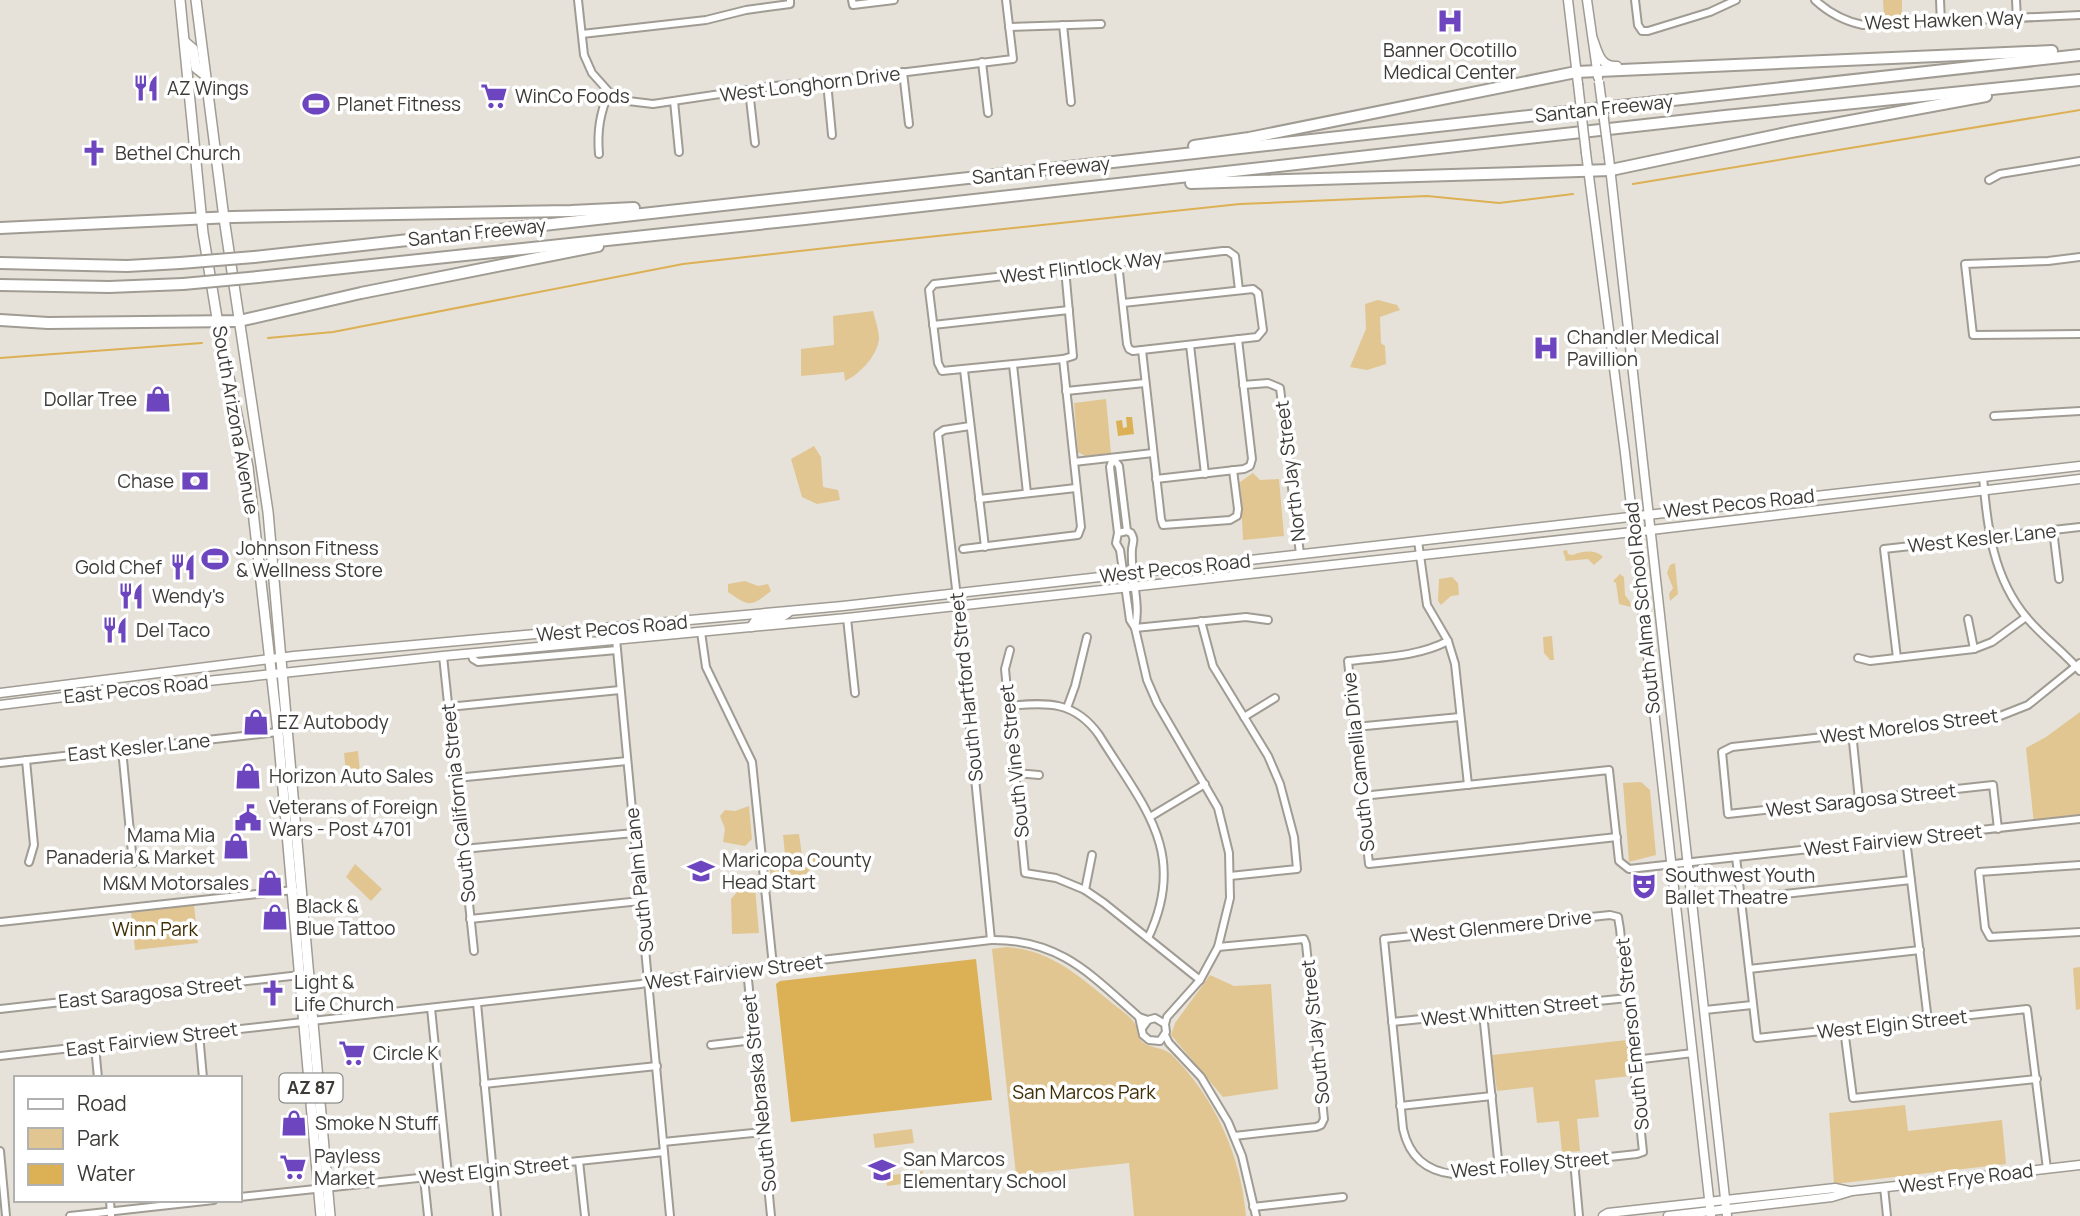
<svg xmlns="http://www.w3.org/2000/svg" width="2080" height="1216" viewBox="0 0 2080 1216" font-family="Manrope,sans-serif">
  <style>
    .green { fill: #e1c692 }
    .water { fill: #dcb054 }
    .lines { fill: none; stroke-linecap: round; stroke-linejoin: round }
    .stream { stroke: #dcb054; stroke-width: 2 }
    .street-casing { stroke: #a09c94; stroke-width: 10 }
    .secondary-casing { stroke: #a09c94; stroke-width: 11 }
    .primary-casing { stroke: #a09c94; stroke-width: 12 }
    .highway-casing { stroke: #a09c94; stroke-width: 14 }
    .street { stroke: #fff; stroke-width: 6 }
    .secondary { stroke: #fff; stroke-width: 8 }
    .primary { stroke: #fff; stroke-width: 9 }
    .highway { stroke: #fff; stroke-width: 10 }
    .secondary-bridge-casing { stroke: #a09c94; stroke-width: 11; stroke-linecap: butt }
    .highway-bridge-casing { stroke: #a09c94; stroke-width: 14; stroke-linecap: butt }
    .secondary-bridge { stroke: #fff; stroke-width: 8 }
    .highway-bridge { stroke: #fff; stroke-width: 10 }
    .labels { text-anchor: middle; stroke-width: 7; stroke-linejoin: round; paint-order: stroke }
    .shield { fill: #fff; stroke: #777674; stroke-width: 2 }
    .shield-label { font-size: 18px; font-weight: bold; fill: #3d3b38 }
    .street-label { font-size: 19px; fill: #3d3b38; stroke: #fff }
    .poi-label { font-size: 19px; fill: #3d3b38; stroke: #fff; text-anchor: start }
    .park-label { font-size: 19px; fill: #402f05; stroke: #fff }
  </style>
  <rect width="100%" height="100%" fill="#e6e2d9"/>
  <g class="green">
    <path d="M1883,0h19v19l-18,-1z"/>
    <path d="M1378,300l19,5 3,5 -20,7 1,26 4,3 1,18 -19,6 -17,-3 16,-38 -1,-25z"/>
    <path d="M873,311c2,8 6,19 6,28 -2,17 -19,35 -34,42l-1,-9 -43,4v-27l33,-4 -1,-29z"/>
    <path d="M1106,399l5,54 -26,3 -7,-4 -4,-49z"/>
    <path d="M814,446l7,11 2,30 15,3 2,10 -23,4 -15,-7 -11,-38z"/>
    <path d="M1253,473l7,7 19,-1 5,57 -41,4 -3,-58z"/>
    <path d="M1567,550l1,4 5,1c9,-4 23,-6 30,2l-9,8 -6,-6 -22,2 -3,-10z"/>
    <path d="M1675,563l3,31 -8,7 -1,-7 4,-6 -6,-15 3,-8z"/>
    <path d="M1620,574l4,3 1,18 5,7 1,5 -12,-3 -3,-21 -3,-2z"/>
    <path d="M1452,577l6,6 1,12 -8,1 -10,9 -3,-4 1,-22z"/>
    <path d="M745,581l13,5 10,-2 3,7c-20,16 -22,16 -43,1v-8z"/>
    <path d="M1552,636l2,24h-4l-6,-7 -1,-16z"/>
    <path d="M2080,712v107l-46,5 -8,-76 20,-11z"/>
    <path d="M358,751l2,21 -14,1 -2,-20z"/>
    <path d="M1641,782l9,8 6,65 -27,7 -6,-79z"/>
    <path d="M749,806l3,33 -7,7 -22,-4 2,-13 -5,-13 5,-6 10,1z"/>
    <path d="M799,834l3,21h16l-1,5 -14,18 -32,3 -2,-25 16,-2 -2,-19z"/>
    <path d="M355,864l27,25 -11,12 -25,-24z"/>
    <path d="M754,875l5,58 -27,1 -1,-35 7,-8 -2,-13z"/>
    <path d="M194,905l4,38 -63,7 -4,-38z"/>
    <path d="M1006,947c45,3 73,29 106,56 7,6 19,13 23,21 3,5 2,11 5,15 8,11 21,6 32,16 43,43 69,101 74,161h-112l-5,-53 -113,12 -24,-226z"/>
    <path d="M2080,967v42l-4,1 -3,-42z"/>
    <path d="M1210,975l24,11 37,-2 7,105 -55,8 -52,-62 4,-12z"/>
    <path d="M1627,1040l4,36 -36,4 4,37 -22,2 3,32 -18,2 -3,-32 -22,2 -4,-36 -36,4 -5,-36z"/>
    <path d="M1905,1105l3,26 94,-11 4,44 -172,20 -5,-71z"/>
    <path d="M912,1129l2,14 -39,5 -2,-14z"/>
    <path d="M923,1171l2,10 -38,5 -2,-10z"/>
  </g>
  <g class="water">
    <path d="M1126,417h6l2,17 -16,2 -2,-15 6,-1 1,8 4,-1z"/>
    <path d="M976,959l16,141 -201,22 -15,-138 4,-3z"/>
  </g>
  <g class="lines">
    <g class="stream">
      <path d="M1633,184l447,-74"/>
      <path d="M268,338l65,-6 350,-68 188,-21 369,-39 187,-8 72,7 74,-9"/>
      <path d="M0,358l202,-15"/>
    </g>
    <g class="street-casing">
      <g id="street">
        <path d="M578,0l6,55 8,18 17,19 19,9 25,3 121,-18 68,-6 171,-21 -7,-59"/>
        <path d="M852,0l1,5 41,-5"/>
        <path d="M1635,0l3,25 4,6h6l62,-19 26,-12"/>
        <path d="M1815,0c14,13 29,21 48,25l217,-10"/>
        <path d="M1940,0l1,23"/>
        <path d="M2016,0l1,19"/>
        <path d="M1063,25l8,77"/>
        <path d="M1009,27l92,-3"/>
        <path d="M582,34l124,-14 40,-10 44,-6v-4"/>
        <path d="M982,62l6,51"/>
        <path d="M903,72l6,52"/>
        <path d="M827,82l5,53"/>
        <path d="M749,90l6,53"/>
        <path d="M674,101l5,51"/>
        <path d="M599,154c-2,-23 1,-41 10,-62"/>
        <path d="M1989,180l11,-6 80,-13"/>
        <path d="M2080,257l-32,4 -83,3 8,71 107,-1"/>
        <path d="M1118,263l9,81 2,5 4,2 124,-14 6,-7 -5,-37 -5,-4 -130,14"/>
        <path d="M1065,269l8,87 -10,3 -121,12 -4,-8 -9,-73 5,-6 289,-33h5l7,5 4,34"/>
        <path d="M933,325l136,-15"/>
        <path d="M1190,345l15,129"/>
        <path d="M1142,350l19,169 2,6 67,-5 7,-4 1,-7 -5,-39"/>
        <path d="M1013,365l14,128"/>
        <path d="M964,370l21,177"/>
        <path d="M1243,385l25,-2 12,5 20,166"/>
        <path d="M1066,391l79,-8"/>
        <path d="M1994,416l86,-5"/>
        <path d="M970,426l-26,4 -6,4 20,172 33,334"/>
        <path d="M1113,458l-3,9 8,66"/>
        <path d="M1113,458l6,8 8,65"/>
        <path d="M1074,462l79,-9"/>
        <path d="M1983,477c4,50 10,101 44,141 16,19 37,34 53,53"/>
        <path d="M1156,479l88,-10 6,-3 2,-7 -14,-120"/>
        <path d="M979,499l97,-11"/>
        <path d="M2053,530l6,49"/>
        <path d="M1418,541l9,64 21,36 7,23 13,121"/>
        <path d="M963,549l115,-14 3,-8 -18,-168"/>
        <path d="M847,618l8,75"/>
        <path d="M1968,619l6,30"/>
        <path d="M1201,621l12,45 55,90 12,28 14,53 3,32 -67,7"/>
        <path d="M615,628l55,588"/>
        <path d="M1135,628c6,-25 -5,-53 -3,-79 1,-8 3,-9 -1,-16l-4,-2 -9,2 -2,10 4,7 10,70 5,8 12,52 10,23 61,105 11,45 1,45 -12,49 -18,33 -33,37 -2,7"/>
        <path d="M1135,628l111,-11 22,3"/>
        <path d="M701,632l5,35 46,95 21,204"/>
        <path d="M1448,641c-31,16 -66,16 -100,20l21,203 248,-27"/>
        <path d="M1010,650l-5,19 20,204 31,5 29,12 19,13 96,77"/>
        <path d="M471,653l2,6 5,3 139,-12"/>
        <path d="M443,656l31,295"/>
        <path d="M1858,658l12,3 104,-12 18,-7 34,-25"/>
        <path d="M1897,658l-13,-109 196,-22"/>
        <path d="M1009,706c38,-4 66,-5 90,29 44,71 90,117 49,203"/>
        <path d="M448,707l172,-17"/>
        <path d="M1067,708l8,-22 12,-49"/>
        <path d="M1244,717l31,-19"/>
        <path d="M1355,727l105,-10"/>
        <path d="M1852,732l7,68"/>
        <path d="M122,749l11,114"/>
        <path d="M26,760l8,85 -5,17"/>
        <path d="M0,763l278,-31"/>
        <path d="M1015,773l24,2"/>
        <path d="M456,778l171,-17"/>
        <path d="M1362,796l247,-26 10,91 10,8 451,-50"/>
        <path d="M1150,817l55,-33"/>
        <path d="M1998,829l-5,-44 -265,29 -6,-62 10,-5 263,-29 33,-13 52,-42"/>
        <path d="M1906,839l22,182"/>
        <path d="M463,849l171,-16"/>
        <path d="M1736,857l21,181 270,-29 20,160"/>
        <path d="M2080,865l-101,7 6,56 5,9 90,-5"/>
        <path d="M1085,890l7,-35"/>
        <path d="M1740,899l171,-19"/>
        <path d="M1610,915l8,2 2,12 23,223 -6,2 -184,20c-28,-3 -44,-18 -50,-45l-19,-190z"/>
        <path d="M470,919l170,-18"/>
        <path d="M0,922l294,-32"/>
        <path d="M1218,947l86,-8 2,5 18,175 -3,6 -5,2 -82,9"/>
        <path d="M747,969l24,247"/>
        <path d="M1749,969l171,-19"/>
        <path d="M477,1003l20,213"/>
        <path d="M431,1008l17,167"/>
        <path d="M0,1009l300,-34"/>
        <path d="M1705,1010l47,-5"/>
        <path d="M1483,1013l16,156"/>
        <path d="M1139,1017l4,18 6,5 11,1 6,-9 -1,-8 -10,-6 -7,2 -5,7"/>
        <path d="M1392,1022l236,-24"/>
        <path d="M1844,1029l9,69 184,-19"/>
        <path d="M199,1034l4,44"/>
        <path d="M1165,1035l4,8 32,34 27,45 14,34 14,60"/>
        <path d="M711,1045l43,-5"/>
        <path d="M95,1046l3,32"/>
        <path d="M0,1056l641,-72 19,-5 331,-39c69,-1 100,35 148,77l9,3"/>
        <path d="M1634,1060l59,-7"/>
        <path d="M484,1084l173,-18"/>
        <path d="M1400,1106l92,-10"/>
        <path d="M663,1142l100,-10"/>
        <path d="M0,1151l6,65"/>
        <path d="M579,1161l6,55"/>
        <path d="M1574,1161l5,55"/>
        <path d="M424,1178l4,38"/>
        <path d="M1884,1187l3,29"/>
        <path d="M240,1197l424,-45"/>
        <path d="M110,1200l1,16"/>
        <path d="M1253,1207l90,-10"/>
        <path d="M70,1216l144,-16"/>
      </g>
    </g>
    <g class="secondary-casing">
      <g id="secondary">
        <path d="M1568,0l10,84"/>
        <path d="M1587,0l11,77"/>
        <path d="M1593,39c5,13 7,28 24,27"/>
        <path d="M1586,153l39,300 86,763"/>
        <path d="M1609,158l118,1058"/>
        <path d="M751,627l4,-6 27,-4 6,-4"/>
        <path d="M0,693l294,-37 549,-50 1237,-140"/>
        <path d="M0,705l104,-13 339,-36 404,-38 804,-88 429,-51"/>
        <path d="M1603,1216l5,-3 227,-25 14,3"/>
        <path d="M1668,1216l164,-19 20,-6 228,-26"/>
      </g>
    </g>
    <g class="primary-casing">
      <g id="primary">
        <path d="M180,0l23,233 16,97 29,137 30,265 43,484"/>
        <path d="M196,0l28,218 44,294 62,704"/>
        <path d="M185,42l8,7 3,19 9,7"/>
      </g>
    </g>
    <g class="highway-casing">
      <g id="highway">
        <path d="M1194,146l55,-8 327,-66 476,-21"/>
        <path d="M1191,183l420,-13 180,-38 195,-36"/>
        <path d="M0,228l232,-11 339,-6 63,-3"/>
        <path d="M254,257l1826,-202"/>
        <path d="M0,263l127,3 53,-3"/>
        <path d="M258,277l547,-58 920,-103 355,-36"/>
        <path d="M0,285l109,2 74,-3"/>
        <path d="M0,320l48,3 191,-2 122,-28 237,-47"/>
      </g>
    </g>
    <use href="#street" class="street"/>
    <use href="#secondary" class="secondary"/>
    <use href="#primary" class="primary"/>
    <use href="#highway" class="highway"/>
    <g class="secondary-bridge-casing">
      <g id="secondary-bridge">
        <path d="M1599,82l10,76"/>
        <path d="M1578,84l8,69"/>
      </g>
    </g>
    <g class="highway-bridge-casing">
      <g id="highway-bridge">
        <path d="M180,263l74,-6"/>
        <path d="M183,284l75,-7"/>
      </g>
    </g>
    <use href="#secondary-bridge" class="secondary-bridge"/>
    <use href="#highway-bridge" class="highway-bridge"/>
  </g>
  <defs>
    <g id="hospital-bare" transform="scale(2.1)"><path d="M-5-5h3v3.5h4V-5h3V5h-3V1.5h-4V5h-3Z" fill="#6d46bf" stroke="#fff" stroke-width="2.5" paint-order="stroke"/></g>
    <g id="restaurant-bare" transform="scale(2.1)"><path d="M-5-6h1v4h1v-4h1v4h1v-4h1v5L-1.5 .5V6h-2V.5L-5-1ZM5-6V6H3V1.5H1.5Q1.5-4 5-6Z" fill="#6d46bf" stroke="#fff" stroke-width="2.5" paint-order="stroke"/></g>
    <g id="supermarket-bare" transform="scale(2.1)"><path d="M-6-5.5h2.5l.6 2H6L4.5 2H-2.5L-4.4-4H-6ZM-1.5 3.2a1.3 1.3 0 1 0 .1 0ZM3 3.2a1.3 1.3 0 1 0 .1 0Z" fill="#6d46bf" stroke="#fff" stroke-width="2.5" paint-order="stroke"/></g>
    <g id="stadium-bare" transform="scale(2.1)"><path d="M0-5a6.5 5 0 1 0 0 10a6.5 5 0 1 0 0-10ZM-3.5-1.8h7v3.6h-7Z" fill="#6d46bf" stroke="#fff" stroke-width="2.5" paint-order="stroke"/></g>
    <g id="church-bare" transform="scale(2.1)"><path d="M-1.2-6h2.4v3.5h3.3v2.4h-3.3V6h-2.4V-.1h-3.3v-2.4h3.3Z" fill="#6d46bf" stroke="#fff" stroke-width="2.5" paint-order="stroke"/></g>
    <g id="shop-bare" transform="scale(2.1)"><path d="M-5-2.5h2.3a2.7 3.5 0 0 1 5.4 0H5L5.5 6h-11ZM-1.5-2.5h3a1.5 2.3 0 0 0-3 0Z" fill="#6d46bf" stroke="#fff" stroke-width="2.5" paint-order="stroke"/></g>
    <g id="bank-bare" transform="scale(2.1)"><path d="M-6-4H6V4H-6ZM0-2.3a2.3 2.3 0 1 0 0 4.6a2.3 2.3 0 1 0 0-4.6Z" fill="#6d46bf" stroke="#fff" stroke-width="2.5" paint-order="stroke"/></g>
    <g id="civic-bare" transform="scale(2.1)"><path d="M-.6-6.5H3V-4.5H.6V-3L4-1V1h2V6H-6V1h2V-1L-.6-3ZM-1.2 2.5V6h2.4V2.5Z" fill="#6d46bf" stroke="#fff" stroke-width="2.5" paint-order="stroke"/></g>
    <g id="school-bare" transform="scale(2.1)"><path d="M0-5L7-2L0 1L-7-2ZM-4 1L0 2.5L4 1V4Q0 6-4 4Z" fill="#6d46bf" stroke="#fff" stroke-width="2.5" paint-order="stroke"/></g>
    <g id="theatre-bare" transform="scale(2.1)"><path d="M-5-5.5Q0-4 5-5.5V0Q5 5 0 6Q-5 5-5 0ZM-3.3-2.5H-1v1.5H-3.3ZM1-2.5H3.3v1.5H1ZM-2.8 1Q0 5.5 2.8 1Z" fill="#6d46bf" stroke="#fff" stroke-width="2.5" paint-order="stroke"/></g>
  </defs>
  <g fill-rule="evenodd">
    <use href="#hospital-bare" x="1450" y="21"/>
    <use href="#restaurant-bare" x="146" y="88"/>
    <use href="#supermarket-bare" x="494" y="96"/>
    <use href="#stadium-bare" x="316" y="104"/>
    <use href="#church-bare" x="94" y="153"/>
    <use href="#hospital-bare" x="1546" y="348"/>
    <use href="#shop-bare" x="158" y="399"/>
    <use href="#bank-bare" x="195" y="481"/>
    <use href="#stadium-bare" x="215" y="559"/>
    <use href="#restaurant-bare" x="183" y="567"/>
    <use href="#restaurant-bare" x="131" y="596"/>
    <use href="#restaurant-bare" x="115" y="630"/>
    <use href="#shop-bare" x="256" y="722"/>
    <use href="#shop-bare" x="248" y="776"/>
    <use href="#civic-bare" x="248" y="818"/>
    <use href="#shop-bare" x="236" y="846"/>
    <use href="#school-bare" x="701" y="871"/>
    <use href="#shop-bare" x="270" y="883"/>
    <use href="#theatre-bare" x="1644" y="886"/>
    <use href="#shop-bare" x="275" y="917"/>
    <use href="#church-bare" x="273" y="993"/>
    <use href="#supermarket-bare" x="352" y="1053"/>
    <use href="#shop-bare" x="294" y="1123"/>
    <use href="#supermarket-bare" x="293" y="1167"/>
    <use href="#school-bare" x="882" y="1170"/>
  </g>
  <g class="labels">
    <rect class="shield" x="279.5" y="1073.5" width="63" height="29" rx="5"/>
    <g class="shield-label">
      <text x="311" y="1094">AZ 87</text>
    </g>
    <g class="street-label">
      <text transform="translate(1944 20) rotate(-2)" y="7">West Hawken Way</text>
      <text transform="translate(810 84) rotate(-7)" y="7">West Longhorn Drive</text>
      <text transform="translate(1604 108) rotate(-6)" y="7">Santan Freeway</text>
      <text transform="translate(1041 170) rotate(-6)" y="7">Santan Freeway</text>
      <text transform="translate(477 232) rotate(-6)" y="7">Santan Freeway</text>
      <text transform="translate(1081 267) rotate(-7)" y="7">West Flintlock Way</text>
      <text transform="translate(236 420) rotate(80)" y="7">South Arizona Avenue</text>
      <text transform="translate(1290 471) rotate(-97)" y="7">North Jay Street</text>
      <text transform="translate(1739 503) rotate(-6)" y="7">West Pecos Road</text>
      <text transform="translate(1982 538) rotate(-6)" y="7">West Kesler Lane</text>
      <text transform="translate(1175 568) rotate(-6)" y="7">West Pecos Road</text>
      <text transform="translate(1642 608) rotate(-96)" y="7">South Alma School Road</text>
      <text transform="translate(612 628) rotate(-5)" y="7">West Pecos Road</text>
      <text transform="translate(966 687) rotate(-96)" y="7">South Hartford Street</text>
      <text transform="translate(136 689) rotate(-6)" y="7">East Pecos Road</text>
      <text transform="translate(1909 726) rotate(-7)" y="7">West Morelos Street</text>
      <text transform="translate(139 747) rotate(-6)" y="7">East Kesler Lane</text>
      <text transform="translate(1014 761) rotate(-96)" y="7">South Vine Street</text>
      <text transform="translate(1358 762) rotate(-96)" y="7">South Camellia Drive</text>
      <text transform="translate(1861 800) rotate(-6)" y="7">West Saragosa Street</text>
      <text transform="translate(458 803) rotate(-96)" y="7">South California Street</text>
      <text transform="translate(1893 840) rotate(-6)" y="7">West Fairview Street</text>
      <text transform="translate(639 880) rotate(-96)" y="7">South Palm Lane</text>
      <text transform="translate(1501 926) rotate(-6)" y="7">West Glenmere Drive</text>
      <text transform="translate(734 972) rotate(-7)" y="7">West Fairview Street</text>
      <text transform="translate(150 992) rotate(-6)" y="7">East Saragosa Street</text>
      <text transform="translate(1510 1010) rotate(-6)" y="7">West Whitten Street</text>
      <text transform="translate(1892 1024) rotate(-6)" y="7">West Elgin Street</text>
      <text transform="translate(1315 1032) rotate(-96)" y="7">South Jay Street</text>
      <text transform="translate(1632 1034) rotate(-96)" y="7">South Emerson Street</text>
      <text transform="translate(152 1039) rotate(-7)" y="7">East Fairview Street</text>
      <text transform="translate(759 1093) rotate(-96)" y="7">South Nebraska Street</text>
      <text transform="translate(1530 1164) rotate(-5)" y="7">West Folley Street</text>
      <text transform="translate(494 1170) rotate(-6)" y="7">West Elgin Street</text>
      <text transform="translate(1966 1178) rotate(-7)" y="7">West Frye Road</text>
    </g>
    <g class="poi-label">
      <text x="1450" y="57" text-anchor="middle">Banner Ocotillo<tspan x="1450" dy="22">Medical Center</tspan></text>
      <text x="167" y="95">AZ Wings</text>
      <text x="515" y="103">WinCo Foods</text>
      <text x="337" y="111">Planet Fitness</text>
      <text x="115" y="160">Bethel Church</text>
      <text x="1567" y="344">Chandler Medical<tspan x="1567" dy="22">Pavillion</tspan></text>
      <text x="137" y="406" text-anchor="end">Dollar Tree</text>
      <text x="174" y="488" text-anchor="end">Chase</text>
      <text x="236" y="555">Johnson Fitness<tspan x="236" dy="22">&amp; Wellness Store</tspan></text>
      <text x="162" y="574" text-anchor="end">Gold Chef</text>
      <text x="152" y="603">Wendy's</text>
      <text x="136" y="637">Del Taco</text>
      <text x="277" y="729">EZ Autobody</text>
      <text x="269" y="783">Horizon Auto Sales</text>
      <text x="269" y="814">Veterans of Foreign<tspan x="269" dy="22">Wars - Post 4701</tspan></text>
      <text x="215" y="842" text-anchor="end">Mama Mia<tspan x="215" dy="22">Panaderia &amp; Market</tspan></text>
      <text x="722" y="867">Maricopa County<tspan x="722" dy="22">Head Start</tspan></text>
      <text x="1665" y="882">Southwest Youth<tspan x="1665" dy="22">Ballet Theatre</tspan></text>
      <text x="249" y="890" text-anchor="end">M&amp;M Motorsales</text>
      <text x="296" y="913">Black &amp;<tspan x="296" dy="22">Blue Tattoo</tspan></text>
      <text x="294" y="989">Light &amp;<tspan x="294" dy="22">Life Church</tspan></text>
      <text x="373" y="1060">Circle K</text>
      <text x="315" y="1130">Smoke N Stuff</text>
      <text x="314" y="1163">Payless<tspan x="314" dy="22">Market</tspan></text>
      <text x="903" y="1166">San Marcos<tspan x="903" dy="22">Elementary School</tspan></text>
    </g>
    <g class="park-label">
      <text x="155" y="936">Winn Park</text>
      <text x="1084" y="1099">San Marcos Park</text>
    </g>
  </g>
  <rect x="14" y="1076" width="228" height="126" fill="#ffffff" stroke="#b1b1af" stroke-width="2"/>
  <rect x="28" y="1099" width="35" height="10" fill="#ffffff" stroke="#b1b1af" stroke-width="2"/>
  <text x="77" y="1111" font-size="21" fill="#3d3b38">Road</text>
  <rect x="28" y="1128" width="35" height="21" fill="#e1c692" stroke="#b1b1af" stroke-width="2"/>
  <text x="77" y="1146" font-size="21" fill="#3d3b38">Park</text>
  <rect x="28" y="1164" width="35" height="21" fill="#dcb054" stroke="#b1b1af" stroke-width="2"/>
  <text x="77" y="1181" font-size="21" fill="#3d3b38">Water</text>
</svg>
